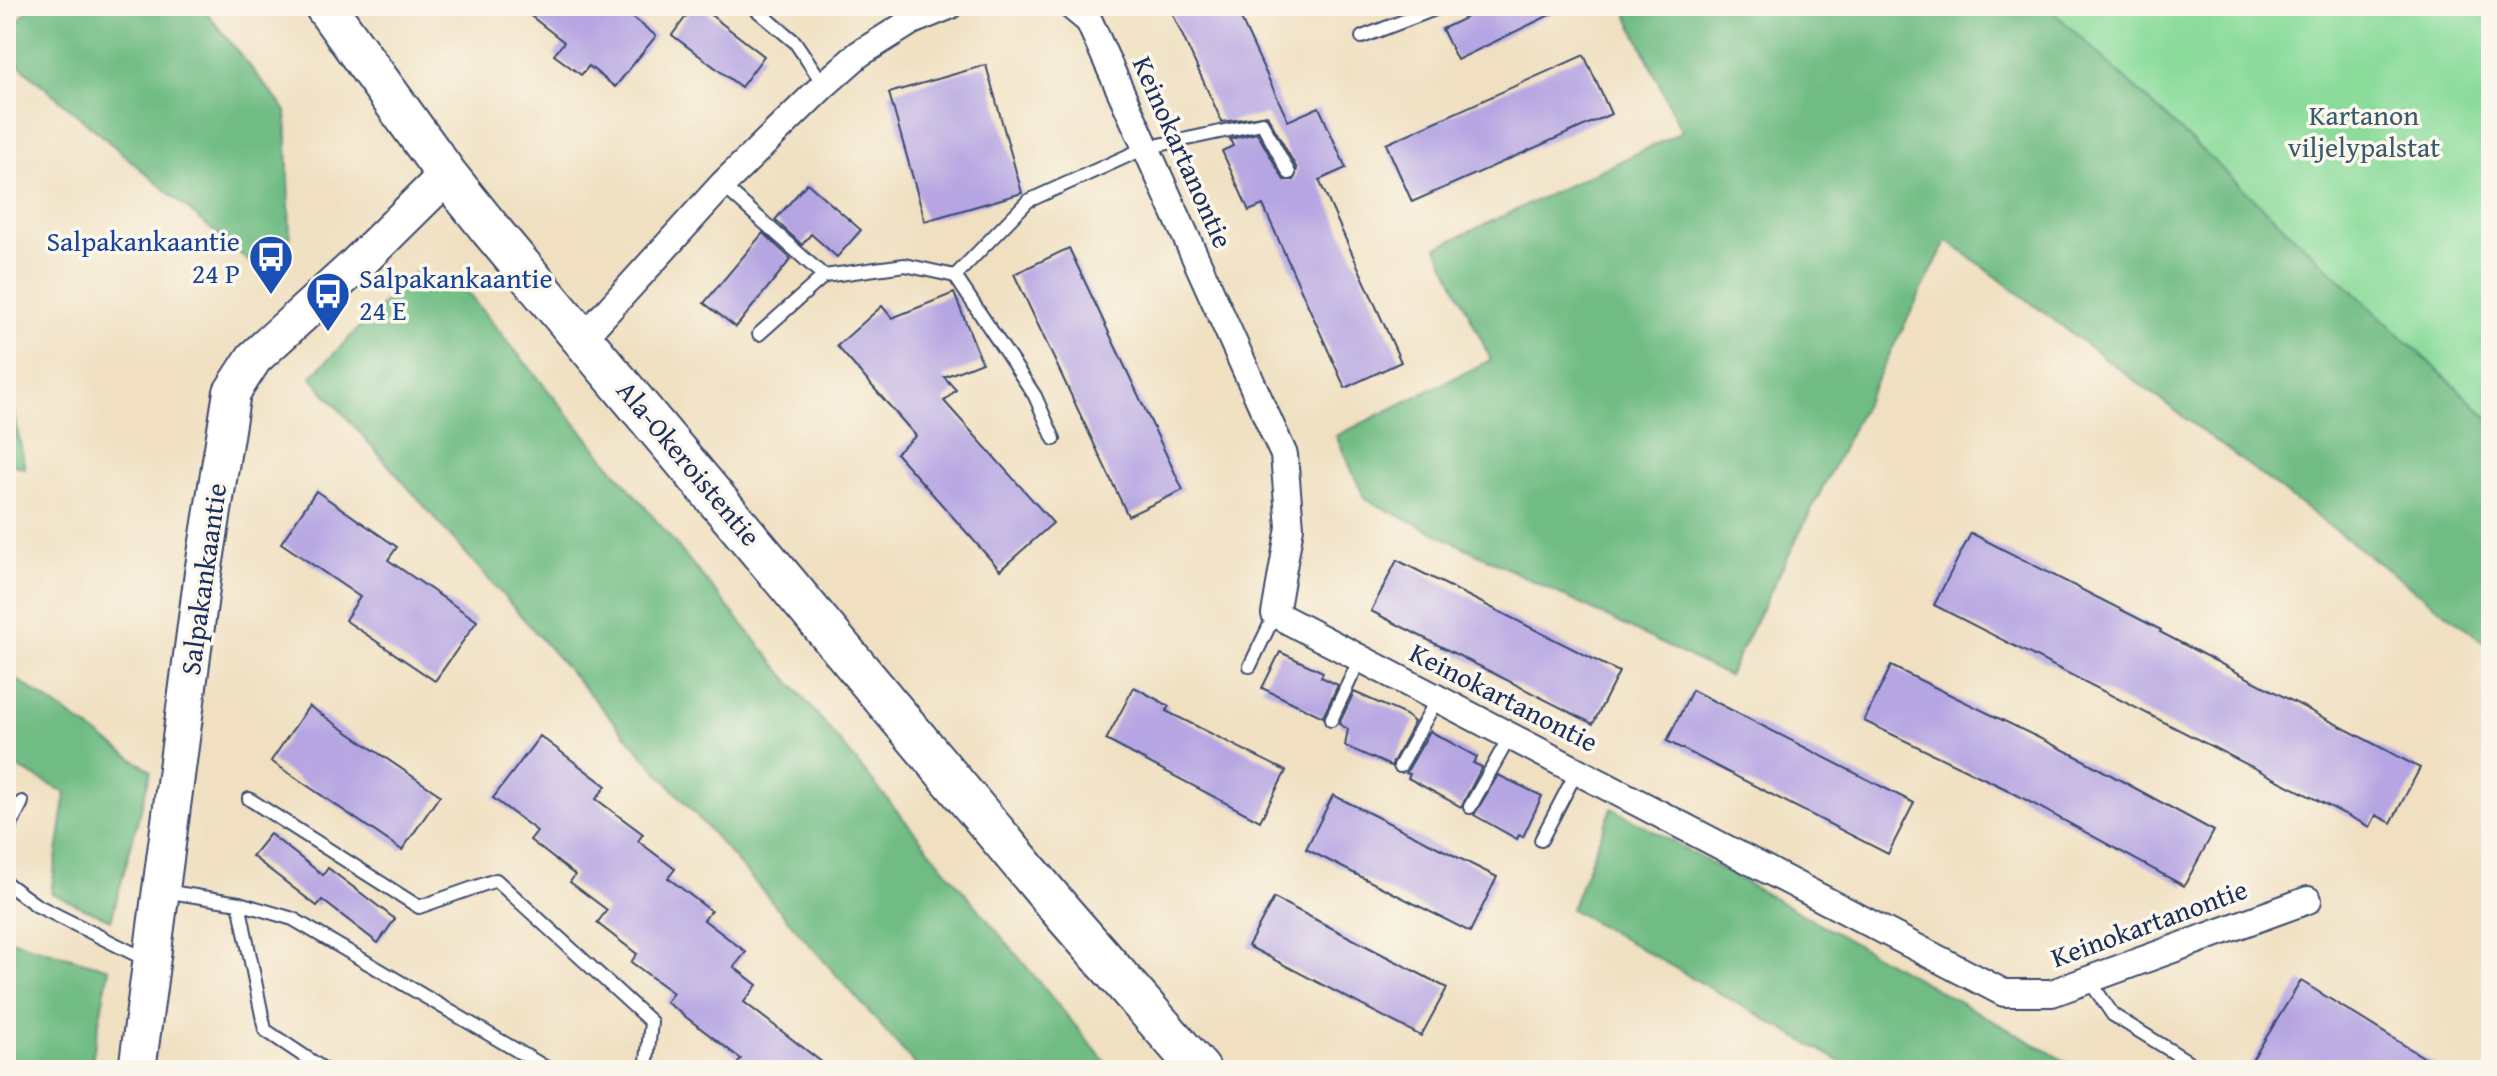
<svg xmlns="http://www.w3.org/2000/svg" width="2497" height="1076" viewBox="0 0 2497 1076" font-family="'Gentium Book Plus',serif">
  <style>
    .green { fill: #8bdc9b; stroke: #53867c; stroke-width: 2 }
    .forest { fill: #70bc83; stroke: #467670; stroke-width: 2 }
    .building { fill: #b5a5e2 }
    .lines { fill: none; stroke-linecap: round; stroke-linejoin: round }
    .lane-casing { stroke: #3b4a6d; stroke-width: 16 }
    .street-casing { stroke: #3b4a6d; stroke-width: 30 }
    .secondary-casing { stroke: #3b4a6d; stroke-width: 40 }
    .primary-casing { stroke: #3b4a6d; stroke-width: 44 }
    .lane { stroke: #fff; stroke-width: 12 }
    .street { stroke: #fff; stroke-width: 26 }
    .secondary { stroke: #fff; stroke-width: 36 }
    .primary { stroke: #fff; stroke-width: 40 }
    .labels { text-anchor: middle; stroke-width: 7; stroke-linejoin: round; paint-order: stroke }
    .park-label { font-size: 28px; fill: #375a6d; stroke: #fbf7ec }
    .street-label { font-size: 28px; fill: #1b2f5e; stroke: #fbf7ec }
    .transit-label { font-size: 28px; fill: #164399; stroke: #fbf7ec; text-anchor: end }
  </style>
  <rect width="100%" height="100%" fill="#fbf7ec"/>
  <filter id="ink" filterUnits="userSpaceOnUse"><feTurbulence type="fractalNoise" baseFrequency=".0125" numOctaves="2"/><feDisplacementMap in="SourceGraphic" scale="16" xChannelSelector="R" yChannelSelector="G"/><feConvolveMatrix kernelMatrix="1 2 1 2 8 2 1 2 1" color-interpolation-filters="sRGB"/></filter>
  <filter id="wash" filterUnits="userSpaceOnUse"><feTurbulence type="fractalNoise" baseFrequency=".006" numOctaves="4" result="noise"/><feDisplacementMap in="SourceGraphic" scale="32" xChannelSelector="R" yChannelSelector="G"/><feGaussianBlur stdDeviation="1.8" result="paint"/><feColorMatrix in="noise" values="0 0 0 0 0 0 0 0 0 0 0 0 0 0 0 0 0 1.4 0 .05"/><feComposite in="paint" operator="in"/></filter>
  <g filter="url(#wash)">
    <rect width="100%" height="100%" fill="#f0e0c1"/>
    <path class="green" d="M2491,6v414l-445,-413 1,-1z"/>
    <g class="forest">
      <path d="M30,6h171l85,105 4,127 -31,32 -253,-216v-16z"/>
      <path d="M1623,6h424l444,414v227l-544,-407 -219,436 -363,-177 -29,-63 155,-76 -54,-113 245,-115z"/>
      <path d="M413,273l52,17 647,780h-192l-609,-693z"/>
      <path d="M6,406l7,2 12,60 -19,-6z"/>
      <path d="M6,672l145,99 -40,149 -60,-27 15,-100 -60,-32z"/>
      <path d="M1612,808l469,262h-226l-284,-161z"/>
      <path d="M6,939l103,30 -19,101h-84z"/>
    </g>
    <g id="blocks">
      <g class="building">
        <path d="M518,6h100l38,30 -41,51 -26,-21 -8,9 -27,-20 10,-13z"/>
        <path d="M694,6h5l65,50 -23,31 -69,-52z"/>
        <path d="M1169,6h66l53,115 31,-14 27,61 -27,12 82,182 -56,26 -82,-183 -14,6 -27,-60 11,-5 -3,-7 27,-6 27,47h10l3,-11 -30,-54 -45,7z"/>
        <path d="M1490,6h78l-111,54 -15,-31z"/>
        <path d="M1584,55l27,59 -199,88 -26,-58z"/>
        <path d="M986,65l36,128 -97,28 -36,-128z"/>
        <path d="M807,183l54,47 -24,27 -26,-23 -9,11 -27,-25z"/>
        <path d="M763,233l28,26 -55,68 -32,-24z"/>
        <path d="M1069,248l114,242 -55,26 -114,-242z"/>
        <path d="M954,293l28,69 -38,15 12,13 -12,11 109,122 -53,47 -104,-117 20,-17 -79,-90 45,-40 10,12z"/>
        <path d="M316,491l81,56 -9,13 89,61 -42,60 -90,-61 15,-23 -79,-54z"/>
        <path d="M1971,533l190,97 -1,2 260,136 -29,55 -15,-8 -6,12 -436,-222z"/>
        <path d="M1397,560l222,112 -26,52 -222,-113z"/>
        <path d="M1280,652l43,20 -2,5 17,8 -15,32 -61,-29z"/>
        <path d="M1891,666l183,89 140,76 -30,55 -176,-96 -144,-69z"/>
        <path d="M1134,687l35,19 -3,5 120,60 -26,50 -154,-81z"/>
        <path d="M1692,690l222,113 -26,51 -221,-113z"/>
        <path d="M1354,692l52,23 8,7 -23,44 -46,-20 3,-17 -9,-5z"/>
        <path d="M309,706l131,89 -38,55 -131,-89z"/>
        <path d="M1430,731l47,26 -4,6 9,4 -21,40 -53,-29 2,-4 -4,-1z"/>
        <path d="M540,736l66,50 -10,13 47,35 -5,7 37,28 -7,9 43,33 -7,9 42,32 -12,15 23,18 -13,17 88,68h-99l8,-11 -75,-57 7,-9 -42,-31 6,-8 -40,-31 10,-13 -37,-28 5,-7 -45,-35 7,-9 -44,-33z"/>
        <path d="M1498,775l44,21 -19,41 -4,-2 -2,4 -43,-24z"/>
        <path d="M1333,795l164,82 -27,55 -164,-83z"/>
        <path d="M270,834l53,41 5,-7 67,51 -17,24 -56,-43 -5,6 -65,-50z"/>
        <path d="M1274,898l173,90 -26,48 -173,-90z"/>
        <path d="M2301,981l143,89h-198z"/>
      </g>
    </g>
  </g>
  <g filter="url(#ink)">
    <use href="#blocks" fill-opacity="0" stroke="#3b4a6d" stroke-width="2"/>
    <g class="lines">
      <g class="lane-casing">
        <g id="lane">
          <path d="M752,6l43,36 29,43"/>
          <path d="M1362,37l81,-31"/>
          <path d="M722,185l102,91 81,-11 50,11 80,120 19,43"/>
          <path d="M955,276l73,-75 117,-53 117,-25 27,50"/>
          <path d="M759,334l65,-58"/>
          <path d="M1250,666l25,-52"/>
          <path d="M1331,720l29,-61"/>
          <path d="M1400,766l37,-67"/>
          <path d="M249,799l170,108 77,-27 155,142 -5,48"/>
          <path d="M1470,807l40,-71"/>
          <path d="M6,836l16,-34"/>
          <path d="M1541,840l36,-69"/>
          <path d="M6,883l30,22 113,56"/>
          <path d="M164,891l75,12 54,16 257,151"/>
          <path d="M239,903l26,127 60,40"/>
          <path d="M2089,980l24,35 89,55"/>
        </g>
      </g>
      <g class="street-casing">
        <g id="street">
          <path d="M1071,6l18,15 195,434 6,72 -15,87 729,379h48l256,-93"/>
          <path d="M583,338l139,-153 102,-100 35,-31 53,-33 37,-15"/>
        </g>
      </g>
      <g class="secondary-casing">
        <path id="secondary" d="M137,1070l66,-497 29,-181 22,-34 99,-90 94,-93"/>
      </g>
      <g class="primary-casing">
        <path id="primary" d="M325,6l122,169 44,55 572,683 137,157"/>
      </g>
      <use href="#lane" class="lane"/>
      <use href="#street" class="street"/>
      <use href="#secondary" class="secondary"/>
      <use href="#primary" class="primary"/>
    </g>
  </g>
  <defs>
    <g id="bus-pin" transform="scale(2.3)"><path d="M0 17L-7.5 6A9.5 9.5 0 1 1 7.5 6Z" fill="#1a4fb4" stroke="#fbf7ec"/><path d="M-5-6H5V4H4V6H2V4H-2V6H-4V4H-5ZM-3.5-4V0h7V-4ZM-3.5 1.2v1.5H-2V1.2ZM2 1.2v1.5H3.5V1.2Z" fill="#fff"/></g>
  </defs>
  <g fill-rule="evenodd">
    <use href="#bus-pin" x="271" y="257"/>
    <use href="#bus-pin" x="328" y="294"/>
  </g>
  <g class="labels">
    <g class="park-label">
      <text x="2364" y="125">Kartanon<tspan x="2364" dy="32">viljelypalstat</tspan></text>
    </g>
    <g class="street-label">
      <text transform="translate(1183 152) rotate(66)" y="10">Keinokartanontie</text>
      <text transform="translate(689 463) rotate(50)" y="10">Ala-Okeroistentie</text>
      <text transform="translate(203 579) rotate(-82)" y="10">Salpakankaantie</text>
      <text transform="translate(1504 697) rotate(27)" y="10">Keinokartanontie</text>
      <text transform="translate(2149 923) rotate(-20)" y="10">Keinokartanontie</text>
    </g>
    <g class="transit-label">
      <text x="240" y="251">Salpakankaantie<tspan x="240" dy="32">24 P</tspan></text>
      <text x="359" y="288" text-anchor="start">Salpakankaantie<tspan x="359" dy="32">24 E</tspan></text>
    </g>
  </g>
  <rect width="2497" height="1076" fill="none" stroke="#fbf7ec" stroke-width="32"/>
</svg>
